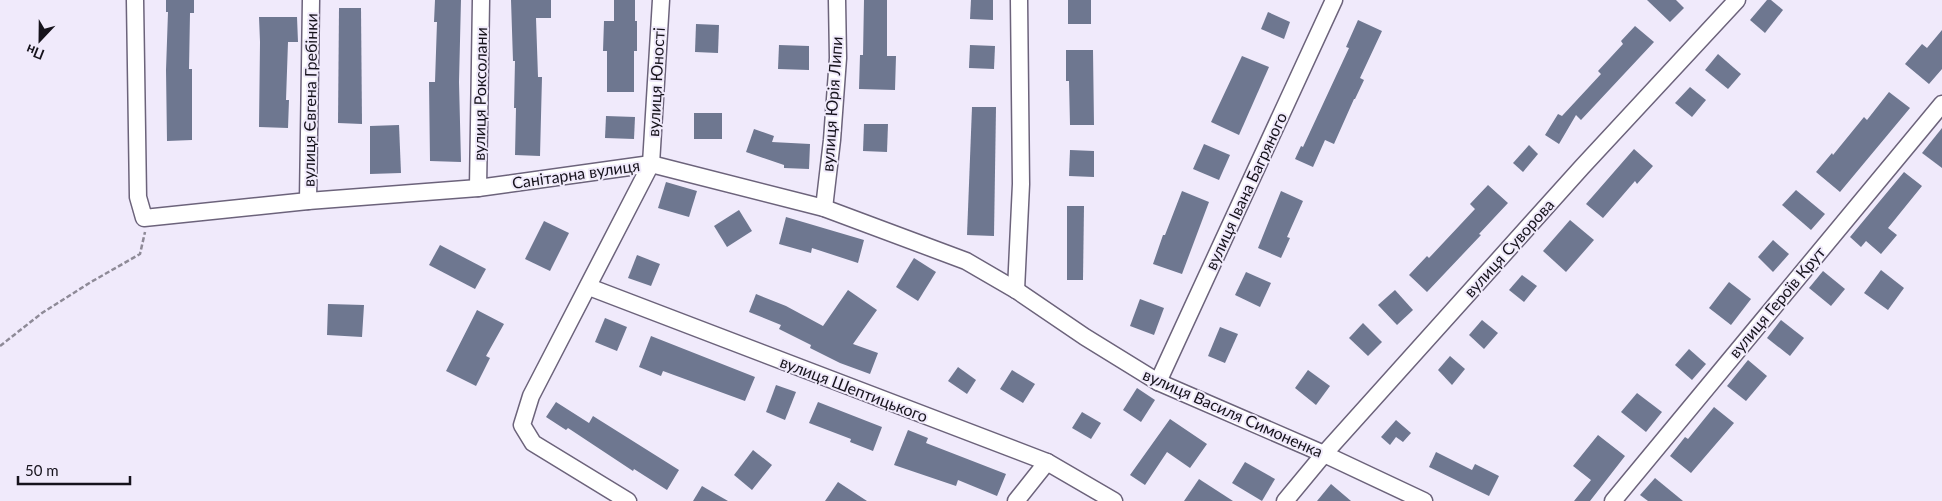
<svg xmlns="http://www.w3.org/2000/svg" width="1942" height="501" viewBox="0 0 1942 501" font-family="Lato,sans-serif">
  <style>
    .building { fill: #6e7790 }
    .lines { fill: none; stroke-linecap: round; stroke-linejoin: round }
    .minor-casing { stroke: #6c637b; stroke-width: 19 }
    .path { stroke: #8e8a97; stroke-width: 2.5; stroke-dasharray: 5 2.5; stroke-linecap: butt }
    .minor { stroke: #fff; stroke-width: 16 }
    .labels { text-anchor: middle; stroke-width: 4; stroke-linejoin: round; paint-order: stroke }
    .street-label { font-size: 16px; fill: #16131c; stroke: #f0eafb }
  </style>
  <rect width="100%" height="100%" fill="#f0eafb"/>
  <g class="building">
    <path d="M166,0h28v13h-4l-1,56h3v71l-25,1 -1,-71 2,-58h-2z"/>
    <path d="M435,0h26l-2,82 2,80 -31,-1 -1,-79h6l2,-60h-3z"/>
    <path d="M511,0h40v18h-15l2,59h4l-2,79 -25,-1 1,-47h-2l1,-47h-2z"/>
    <path d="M614,0h21v21h2v30h-3v41h-27v-41h-4l1,-30h10z"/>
    <path d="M864,0h23v56h9l-1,34 -36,-1 1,-34h3z"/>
    <path d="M971,0h22v20l-23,-1z"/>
    <rect x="1068" y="0" width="23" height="24"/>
    <path d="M1647,0h29l8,8 -14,14z"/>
    <path d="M1767,0h4l12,10 -18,23 -15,-13z"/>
    <path d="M339,8h22l1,116 -24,-1z"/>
    <path d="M1268,12l22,10 -6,17 -23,-10z"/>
    <path d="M259,17h38l1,25h-10l-2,58h3l-1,28 -29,-1 1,-85z"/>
    <path d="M1358,20l24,11 -22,47 4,2 -9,19h-1l-20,45 -9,-4 -12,27 -18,-8 6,-13 2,1 46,-99 -3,-1z"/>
    <path d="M696,24l23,1 -1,28 -23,-1z"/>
    <path d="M1635,26l19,16 -73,78 -5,-5 -17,29 -14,-9 13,-21 4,2 39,-42 -3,-3 25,-27 -2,-3z"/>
    <path d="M1942,30v39l-13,15 -24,-20 17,-20 5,4z"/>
    <path d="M779,45l30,1v24l-31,-1z"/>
    <path d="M970,45l25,1 -1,23 -25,-1z"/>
    <path d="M1066,50h27l1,75h-24l-1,-44h-3z"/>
    <path d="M1718,54l23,20 -13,15 -23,-19z"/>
    <path d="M1242,56l27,11 -30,68 -28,-13z"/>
    <path d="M1690,87l16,13 -14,17 -17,-14z"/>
    <path d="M1889,92l21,16 -70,84 -24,-20 16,-19 1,2 31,-38 3,3z"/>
    <path d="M972,107h24l-2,129 -27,-1z"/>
    <rect x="694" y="113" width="28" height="26"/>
    <path d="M606,116l29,1 -1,22 -29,-1z"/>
    <path d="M864,124h24l-1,28 -24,-1z"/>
    <path d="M399,125l2,48 -31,1v-48z"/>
    <path d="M1942,128v40l-20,-15z"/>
    <path d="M754,129l20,7 -2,6 38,2 -1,25 -25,-1v-3l-38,-13z"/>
    <path d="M1204,144l26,11 -11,25 -26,-11z"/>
    <path d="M1529,145l9,9 -15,18 -10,-9z"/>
    <path d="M1634,149l19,17 -16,18 -2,-3 -32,37 -17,-14z"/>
    <path d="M1070,150l24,1v26l-25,-1z"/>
    <path d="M1904,172l18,14 -34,42 9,7 -16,19 -15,-13 -5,6 -11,-10z"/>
    <path d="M666,182l31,9 -8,26 -31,-9z"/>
    <path d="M1488,185l20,18 -29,31 2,1 -54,57 -18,-17 18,-19 2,2 46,-49 -5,-5z"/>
    <path d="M1796,190l29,24 -14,16 -29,-25z"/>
    <path d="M1182,191l27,11 -27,72 -29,-10 10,-29h2z"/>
    <path d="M1281,191l22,10 -16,36 3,1 -9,20 -23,-10z"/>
    <path d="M1067,206h17l-1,74h-16z"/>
    <path d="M739,210l13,21 -25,16 -13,-21z"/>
    <path d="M786,217l78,23 -6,23 -46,-15 -1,5 -32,-9z"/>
    <path d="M1570,220l24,20 -28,32 -23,-21z"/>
    <path d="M544,221l25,12 -19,38 -25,-12z"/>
    <path d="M1773,240l16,14 -16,18 -15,-15z"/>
    <path d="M440,245l46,24 -11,20 -46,-24z"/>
    <path d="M637,255l23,9 -9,22 -23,-8z"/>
    <path d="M914,258l22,14 -18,29 -22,-14z"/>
    <path d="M1881,270l23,18 -16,22 -24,-17z"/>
    <path d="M1823,271l22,18 -14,17 -22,-18z"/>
    <path d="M1246,272l25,11 -11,24 -25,-12z"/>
    <path d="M1522,275l15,11 -13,16 -15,-12z"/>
    <path d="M1729,282l22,17 -20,26 -22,-17z"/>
    <path d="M848,290l29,20 -24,34 25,9 -8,21 -30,-11 -30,-15 1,-3 -32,-16 2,-4 -32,-13 7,-18 30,12 37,20z"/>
    <path d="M1395,290l18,20 -16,15 -19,-20z"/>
    <path d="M1140,299l24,9 -10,27 -24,-9z"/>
    <path d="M328,304l36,1 -2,32 -35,-2z"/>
    <path d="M477,310l27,14 -18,32 4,2 -14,28 -30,-15z"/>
    <path d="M605,318l22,9 -10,24 -22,-9z"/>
    <path d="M1482,320l16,13 -14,16 -15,-14z"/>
    <path d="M1781,320l23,18 -14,18 -23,-18z"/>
    <path d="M1363,323l19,19 -14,14 -19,-18z"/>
    <path d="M1220,327l18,7 -13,29 -17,-7z"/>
    <path d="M651,336l104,41 -10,24 -82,-30 -2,5 -22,-9z"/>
    <path d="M1689,349l17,15 -14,16 -17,-15z"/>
    <path d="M1450,356l15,13 -13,16 -14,-15z"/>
    <path d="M1748,360l19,16 -21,25 -19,-15z"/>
    <path d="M958,367l18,13 -9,14 -19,-13z"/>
    <path d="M1012,370l23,14 -12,19 -23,-14z"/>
    <path d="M1308,370l22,16 -14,19 -21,-17z"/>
    <path d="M776,385l20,7 -11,28 -19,-8z"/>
    <path d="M1137,388l18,12 -14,22 -18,-12z"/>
    <path d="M1637,393l25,19 -16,20 -25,-20z"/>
    <path d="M556,402l33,21 4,-7 86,54 -12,20 -33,-21 -1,2 -65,-43 -2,2 -20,-13z"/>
    <path d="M818,402l64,25 -9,24 -23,-9 1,-3 -42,-16z"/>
    <path d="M1714,407l20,16 -43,50 -21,-17 15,-19 3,2z"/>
    <path d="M1082,412l19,11 -10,16 -19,-11z"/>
    <path d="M1170,419l37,25 -17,24 -23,-16 -22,33 -15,-10z"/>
    <path d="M1396,420l15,13 -8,9 -7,-5 -6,8 -9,-8z"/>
    <path d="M908,430l20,8 -2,5 80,31 -9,22 -39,-16 -2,6 -62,-21z"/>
    <path d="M1598,435l27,21 -35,45h-16l17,-21 -18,-14z"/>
    <path d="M753,450l19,15 -20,25 -18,-15z"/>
    <path d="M1436,452l36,18 3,-6 24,12 -10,20 -60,-29z"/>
    <path d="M1245,462l30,17 -13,22 -30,-18z"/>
    <path d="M1655,478l28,23h-35l-8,-6z"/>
    <path d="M1199,479l34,22h-49z"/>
    <path d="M838,482l29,19h-42z"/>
    <path d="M1331,484l20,17h-34z"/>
    <path d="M702,486l26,15h-35z"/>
  </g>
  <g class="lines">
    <g class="minor-casing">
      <g id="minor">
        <path d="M135,0l3,197 6,21 164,-17 170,-13 173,-24 173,44 142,53 50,29 69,47 73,45 166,72 100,47"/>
        <path d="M478,188l3,-188"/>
        <path d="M308,201l3,-201"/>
        <path d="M824,208l8,-68 6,-82 -1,-58"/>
        <path d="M589,287l458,175 67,39"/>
        <path d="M1016,290l5,-106 -2,-184"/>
        <path d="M1158,382l176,-382"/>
        <path d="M628,501l-95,-58 -11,-18 9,-29 120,-232 10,-164"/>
        <path d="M1016,501l31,-39"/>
        <path d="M1285,501l39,-47 258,-287 155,-167"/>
        <path d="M1613,501l329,-397"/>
      </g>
    </g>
    <path class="path" d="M0,346l42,-33 49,-31 49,-28 5,-22"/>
    <use href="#minor" class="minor"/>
  </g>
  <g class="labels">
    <g class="street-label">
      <text transform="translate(656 82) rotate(-87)" y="6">вулиця Юності</text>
      <text transform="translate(480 94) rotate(-89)" y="6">вулиця Роксолани</text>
      <text transform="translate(310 100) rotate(-89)" y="6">вулиця Євгена Гребінки</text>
      <text transform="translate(832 104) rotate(-86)" y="6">вулиця Юрія Липи</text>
      <text transform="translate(576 174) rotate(-8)" y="6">Санітарна вулиця</text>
      <text transform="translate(1246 191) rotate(-65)" y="6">вулиця Івана Багряного</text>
      <text transform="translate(1509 248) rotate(-48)" y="6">вулиця Суворова</text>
      <text transform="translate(1777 302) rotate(-50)" y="6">вулиця Героїв Крут</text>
      <text transform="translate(854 389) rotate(21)" y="6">вулиця Шептицького</text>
      <text transform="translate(1233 413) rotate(24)" y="6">вулиця Василя Симоненка</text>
    </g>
  </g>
  <g transform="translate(40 40) rotate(202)" stroke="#f0eafb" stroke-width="4" paint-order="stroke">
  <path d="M0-4L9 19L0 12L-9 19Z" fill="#16131c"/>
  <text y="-8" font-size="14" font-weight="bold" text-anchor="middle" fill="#16131c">Пн</text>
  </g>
  <path d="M18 476v8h112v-8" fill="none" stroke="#16131c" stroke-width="2.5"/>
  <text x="25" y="476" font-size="15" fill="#16131c" stroke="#f0eafb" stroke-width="4" paint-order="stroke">50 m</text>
</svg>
